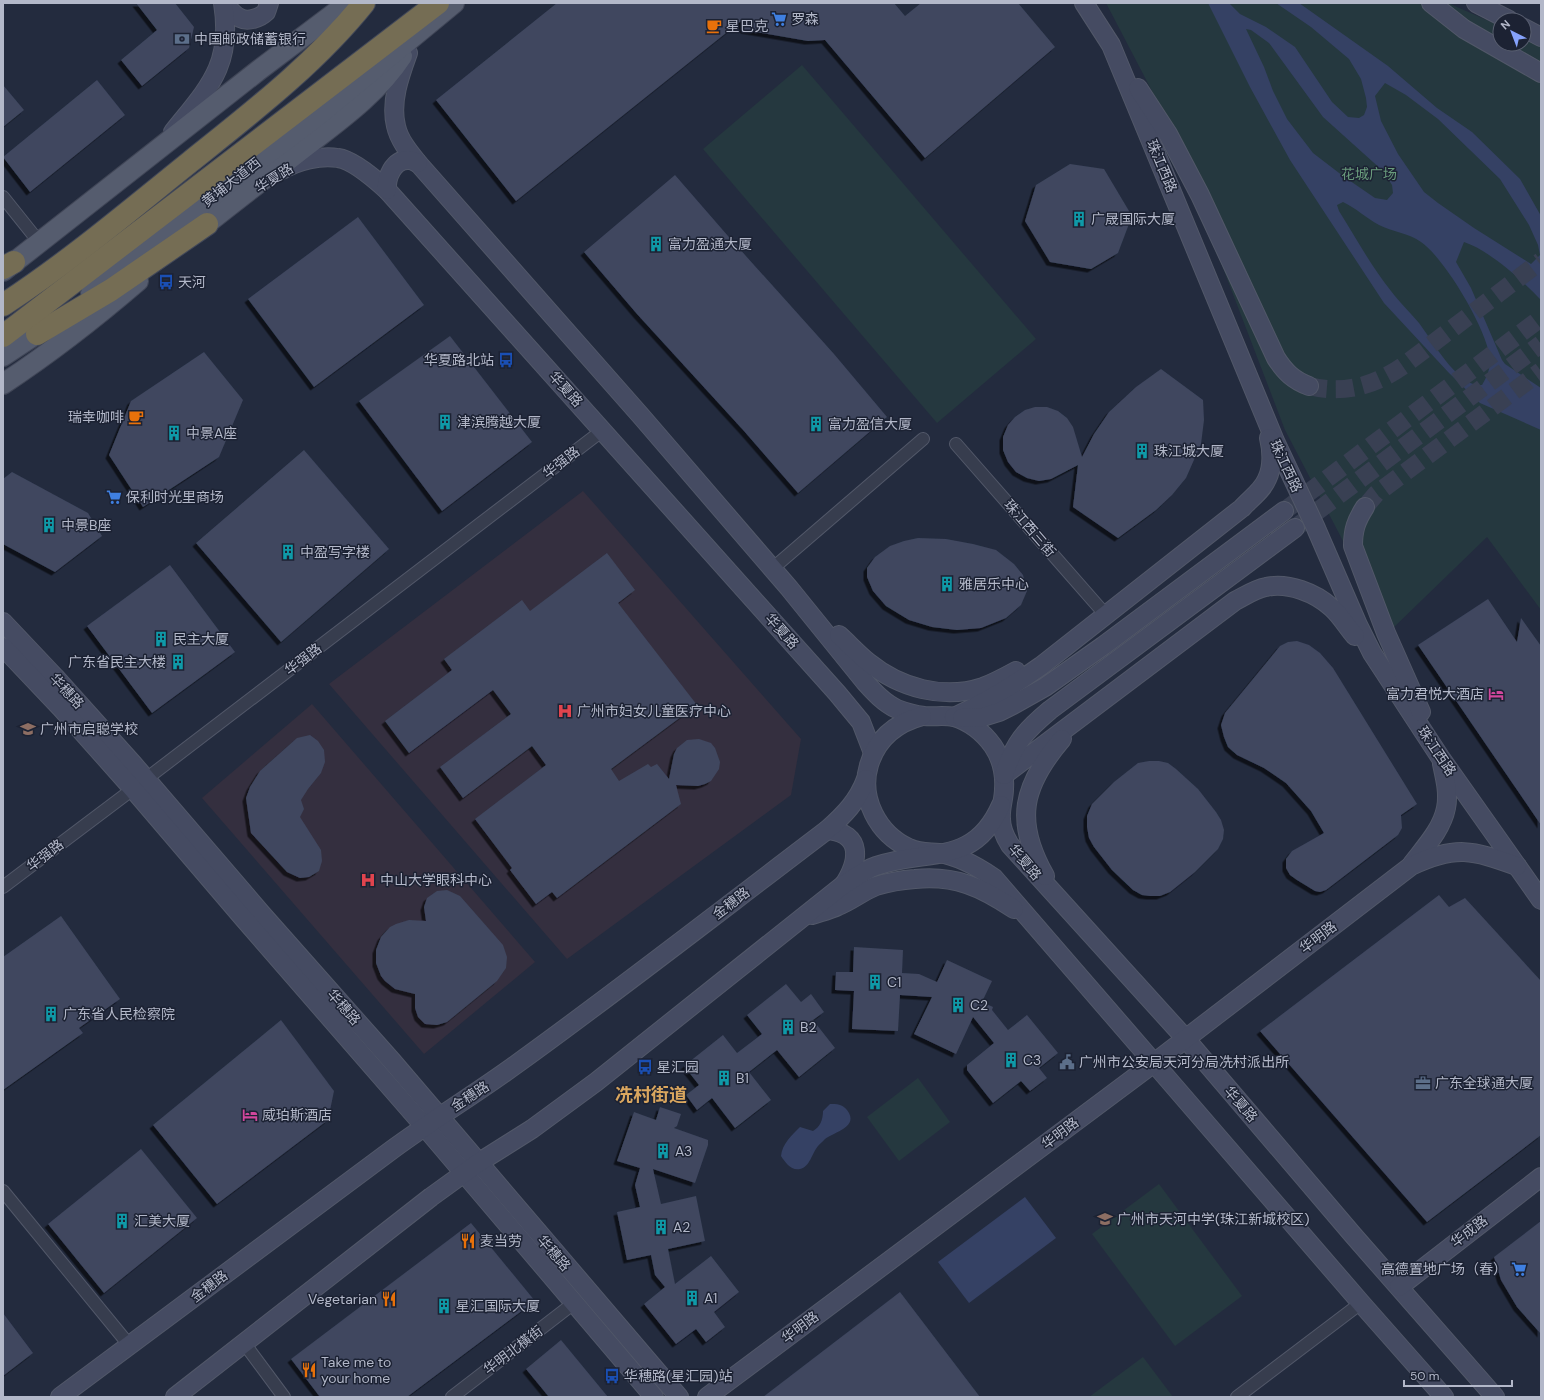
<svg xmlns="http://www.w3.org/2000/svg" width="1544" height="1400" viewBox="0 0 1544 1400" font-family="'DM Sans','Noto Sans SC',sans-serif">
  <style>
    .medical { fill: #342f3f }
    .green { fill: #25383f }
    .water { fill: #354164; fill-rule: evenodd }
    .building { fill: #3f475f; filter: url(#shadow) }
    .lines { fill: none; stroke-linecap: round; stroke-linejoin: round }
    .secondary-tunnel { stroke: #394053; stroke-width: 18; stroke-dasharray: 18 9; stroke-linecap: butt }
    .street-casing { stroke: #525869; stroke-width: 14 }
    .secondary-casing { stroke: #525869; stroke-width: 20 }
    .primary-casing { stroke: #404657; stroke-width: 22 }
    .highway-casing { stroke: #424859; stroke-width: 24 }
    .street { stroke: #373d4e; stroke-width: 12 }
    .secondary { stroke: #454b62; stroke-width: 18 }
    .primary { stroke: #555c6e; stroke-width: 20 }
    .highway { stroke: #756d54; stroke-width: 22 }
    .labels { text-anchor: middle; stroke-width: 3; stroke-linejoin: round; paint-order: stroke }
    .poi-label { font-size: 14px; fill: #b3b8c9; stroke: #1c2233; text-anchor: start }
    .street-label { font-size: 14px; fill: #b3b8c9; stroke: #1c2233 }
    .park-label { font-size: 14px; fill: #699b7c; stroke: #1c2233 }
    .district-label { font-size: 18px; font-weight: bold; fill: #d9a65f; stroke: #1c2233 }
  </style>
  <defs>
    <filter id="shadow"><feDropShadow dx="-3.5" dy="3.5" stdDeviation="0" flood-color="#0009"/></filter>
  </defs>
  <rect width="100%" height="100%" fill="#232b3e"/>
  <g class="medical">
    <path d="M583,491l218,248 -10,56 -224,164 -238,-275z"/>
    <path d="M312,704l223,258 -111,92 -222,-256z"/>
  </g>
  <g class="green">
    <path d="M1106,3h342l52,23v18h24v-6l17,9v563l-54,-73 -97,94 -105,-201 -121,-316z"/>
    <path d="M802,65l234,274 -99,84 -234,-274z"/>
    <path d="M918,1078l32,44 -51,39 -32,-44z"/>
    <path d="M1159,1184l83,112 -67,50 -83,-112z"/>
    <path d="M1143,1357l30,40h-84z"/>
  </g>
  <g class="water">
    <path d="M1208,3h21l11,11 26,13 29,20 37,55 16,15 11,1 5,-3 3,-8 -1,-9 -5,-19 -12,-20 -38,-32 -35,-24h23l89,63 49,42 35,24 48,47 21,37v84c-18,-19 -52,-50 -77,-58l-8,20 15,26 31,72 3,4 36,24v42l-61,-27 -31,-30 -65,-70 -94,-143 -40,-73zM1246,29l5,1 18,13 54,74 60,54 9,14 1,8 -6,7 -12,-2 -32,-22 -30,-23 -26,-34 -14,-28 -9,-24zM1385,83l21,12 32,24 62,60 29,46 9,20 2,10 -9,9 -57,-36 -36,-25 -14,-11 -26,-38 -17,-33 -6,-25zM1343,202c13,6 23,16 36,23 13,7 30,8 42,17 23,15 70,93 69,120 0,7 -4,17 -8,23 -24,3 -50,-45 -63,-62 -9,-11 -20,-21 -28,-32 -20,-25 -35,-53 -52,-80l-2,-6z"/>
    <path d="M830,1104c7,0 12,0 17,6 13,17 -13,22 -22,29 -2,2 -5,5 -7,7 -6,7 -8,21 -18,23 -9,2 -15,-7 -19,-13 1,-12 11,-21 19,-29l13,4c7,-4 10,-11 10,-20z"/>
    <path d="M1025,1197l31,41 -87,65 -31,-41z"/>
  </g>
  <g class="building">
    <path d="M136,3h39l19,24 -5,21 -47,38 -21,-26 36,-30z"/>
    <path d="M557,3h337l11,13 16,-13h97l37,44 -130,111 -100,-118 -17,1 -64,-11 -3,-9 -225,180 -80,-101z"/>
    <path d="M97,80l28,35 -95,77 -27,-35z"/>
    <path d="M3,85l21,25 -21,17z"/>
    <path d="M1070,164l34,5 28,47 -14,37 -27,16 -41,-7 -25,-41 11,-36z"/>
    <path d="M675,175l53,61 106,118 53,63 -89,76 -54,-62 -107,-117 -53,-62z"/>
    <path d="M358,217l66,88 -110,82 -66,-88z"/>
    <path d="M450,336l82,106 -90,69 -83,-110z"/>
    <path d="M204,352l39,48 -24,57 -76,50 -34,-52 22,-54z"/>
    <path d="M1161,369l42,31 1,20 -3,24 -15,34 -14,17 -16,15 -38,28 -45,-31 5,-42 -27,14 -12,2 -12,-3 -11,-6 -8,-10 -5,-12v-13l5,-12 7,-8 10,-7 10,-3h12l11,4 9,7 6,9 9,30 12,-23 15,-22 27,-25z"/>
    <path d="M304,450l85,99 -108,93 -85,-99z"/>
    <path d="M12,472l76,41 14,23 -47,36 -52,-28v-65z"/>
    <path d="M918,538l28,1 27,5 23,6 18,14 9,11 4,16 -6,14 -15,13 -25,10 -24,2 -25,-3 -23,-7 -23,-14 -13,-15 -6,-14v-9l8,-11 15,-11 14,-5z"/>
    <path d="M607,553l28,37 -17,13 79,102 -86,64 8,12 29,-17 3,3 6,-3 12,15 5,-25 3,-6 10,-8 12,-1 12,4 4,5 5,14 -1,7 -8,12 -6,3 -7,2 -22,-1 5,19 -124,94 -5,-6 -16,12 -26,-34 2,-2 -37,-49 71,-54 -14,-19 -69,52 -23,-31 71,-53 -18,-24 -84,63 -24,-32 67,-51 -8,-11 78,-59 8,11z"/>
    <path d="M170,565l65,87 -83,61 -65,-87z"/>
    <path d="M1488,599l29,43 4,-24 20,28v179l-123,-180z"/>
    <path d="M1297,641l12,4 11,8 13,15 84,136 -16,11 1,13 -4,7 -72,55 -6,2 -5,-1 -18,-11 -7,-5 -4,-7v-9l6,-8 32,-18 -13,-22 -25,-28 -22,-15 -27,-13 -9,-8 -4,-10 -3,-12 4,-12 55,-67 8,-4z"/>
    <path d="M310,735l8,6 6,9 1,12 -4,11 -13,16 -7,11 3,9 -4,8 21,33 1,11 -3,10 -10,6 -9,1 -13,-6 -36,-39 -5,-35 4,-11 10,-16 37,-33z"/>
    <path d="M1149,761h10l9,2 8,6 22,20 18,23 5,8 3,10 -1,9 -5,10 -23,23 -25,20 -10,4h-10l-8,-1 -9,-5 -21,-20 -18,-23 -5,-9 -2,-11v-11l5,-12 22,-22 24,-19z"/>
    <path d="M447,890l13,6 43,49 4,12 -1,11 -9,13 -50,41 -10,3 -12,-1 -7,-7 -3,-9v-14l-20,-5 -10,-8 -4,-5 -5,-13v-13l5,-13 9,-10 6,-3 13,-4 17,1 -2,-14 3,-9 10,-7z"/>
    <path d="M1439,895l10,12 16,-9 76,83v154l-114,87 -167,-191z"/>
    <path d="M61,916l59,83 -41,29 4,5 -80,57v-133z"/>
    <path d="M854,947l49,3 -1,23 17,1 18,8 10,-22 45,21 -10,21 11,5 -1,3 16,20 19,-15 31,38 -19,15 8,10 -17,13 -9,-10 -28,22 -26,-33v-5l27,-22 -21,-26 -17,37 -42,-20 18,-37 -32,-2 -2,36 -46,-2 2,-38 -19,-1 1,-18h17z"/>
    <path d="M786,984l15,18 10,-8 13,18 -11,8 22,28 -36,29 -22,-27 -28,22 22,28 -36,28 -23,-30 -15,12 -11,-15 13,-10 -15,-19 39,-31 14,18 25,-19 -15,-19z"/>
    <path d="M281,1020l53,71 -6,29 -111,84 -64,-79z"/>
    <path d="M660,1107l21,7 -4,12 -3,2 34,12v5l-13,38 -42,-14 8,35 35,-8 9,45 -37,8 7,35 36,-28 28,36 -25,20 11,15 -19,15 -10,-13 -20,15 -32,-40 21,-17 -10,-12 -4,-20 -24,5 -10,-48 23,-5 -5,-22 5,-17 -23,-7 17,-49 22,8z"/>
    <path d="M141,1149l56,69 -93,75 -56,-69z"/>
    <path d="M1541,1221v113l-24,-27 -16,-27 -7,-23z"/>
    <path d="M471,1223l64,78 -128,96h-87l-29,-38z"/>
    <path d="M900,1292l80,105h-217z"/>
    <path d="M3,1313l30,40 -30,23z"/>
    <path d="M561,1340l47,57h-59l-23,-28z"/>
  </g>
  <g class="lines">
    <g class="secondary-tunnel">
      <path d="M1309,386c36,9 68,-1 98,-23l134,-102"/>
      <path d="M1365,507l11,-13 165,-123"/>
      <path d="M1284,511l257,-193"/>
      <path d="M1295,528l246,-184"/>
    </g>
    <g class="street-casing">
      <g id="street">
        <path d="M3,197l36,45"/>
        <path d="M956,444l148,169"/>
        <path d="M772,569l151,-130"/>
        <path d="M3,887l130,-98 470,-359"/>
        <path d="M3,1191l127,155"/>
        <path d="M244,1343l40,54"/>
        <path d="M452,1397l122,-94"/>
        <path d="M1237,1397l124,-94"/>
      </g>
    </g>
    <g class="secondary-casing">
      <g id="secondary">
        <path d="M224,3c5,5 9,12 16,15 8,4 20,0 26,-6 1,-2 2,-6 3,-9"/>
        <path d="M1084,3l27,42 164,396 40,85 43,99 14,28 68,104 101,143"/>
        <path d="M1431,3l33,26 77,44"/>
        <path d="M1476,3l33,17"/>
        <path d="M1524,28l17,9"/>
        <path d="M408,53c-8,22 -18,49 -12,73 3,14 13,26 22,37l223,253 148,172 76,94c9,10 19,21 32,27 8,3 19,6 27,7 10,1 20,-1 30,1 16,5 29,15 39,29 8,12 12,28 11,43 0,10 -4,20 -3,30 0,10 4,18 9,26l175,193 168,197 142,162"/>
        <path d="M1138,88l30,46 32,61 76,163c9,14 17,22 33,28"/>
        <path d="M173,132c36,-45 60,-67 50,-129"/>
        <path d="M282,170c15,-9 38,-15 56,-12 15,2 38,22 49,32l450,503 24,29 12,31"/>
        <path d="M387,190c-1,-12 6,-31 22,-30 3,0 6,2 9,3"/>
        <path d="M1365,507c-9,14 -12,23 -12,39l33,87 35,79"/>
        <path d="M3,622l52,55 79,88 127,148 131,148 287,336"/>
        <path d="M839,635c10,9 19,19 29,27 32,26 75,38 115,25 11,-4 22,-10 33,-16"/>
        <path d="M3,647l58,61 72,81 111,130 180,207 230,271"/>
        <path d="M922,716c-26,7 -45,22 -53,49 -10,33 9,69 40,83 10,5 19,4 30,5 20,3 39,14 55,25l160,185 207,240 83,94"/>
        <path d="M954,717c31,-14 60,-32 87,-51l201,-158c8,-9 20,-17 25,-29 6,-12 5,-29 2,-41"/>
        <path d="M962,718l21,-1 16,-5 14,-7 32,-18 58,-41 181,-135"/>
        <path d="M1004,775l231,-174c10,-5 20,-12 31,-14 22,-5 50,6 66,21 9,8 15,19 23,28"/>
        <path d="M1004,775c10,-32 21,-44 46,-65l245,-182"/>
        <path d="M827,830c37,3 32,32 16,56"/>
        <path d="M1412,864c13,-17 30,-35 34,-56 3,-15 -1,-30 -4,-44"/>
        <path d="M1045,876c-31,-55 -23,-90 17,-137"/>
        <path d="M812,915c9,-3 18,-5 26,-9 13,-5 25,-15 38,-20 13,-4 25,-6 39,-7 40,-4 66,8 99,30"/>
        <path d="M1399,1287l142,-110"/>
        <path d="M60,1397l333,-248c41,-30 84,-56 125,-86 104,-75 206,-155 309,-233 17,-15 31,-29 39,-51"/>
        <path d="M175,1397l256,-200 47,-34 54,-34 64,-47 246,-196c11,-7 22,-16 34,-20 52,-18 98,1 125,-61"/>
        <path d="M707,1397l447,-334 257,-197c45,-21 61,-16 106,0"/>
      </g>
    </g>
    <g class="primary-casing">
      <g id="primary">
        <path d="M195,233c36,-29 73,-57 110,-86 35,-27 73,-54 97,-91"/>
        <path d="M3,271l256,-201 89,-67"/>
        <path d="M91,293l139,-111 86,-65 138,-114"/>
        <path d="M3,356l47,-31"/>
        <path d="M3,384c47,-31 92,-66 135,-103"/>
      </g>
    </g>
    <g class="highway-casing">
      <g id="highway">
        <path d="M3,268l11,-6"/>
        <path d="M3,305c66,-43 126,-94 187,-143 61,-49 125,-98 174,-159"/>
        <path d="M37,334l74,-44 96,-66"/>
        <path d="M3,336l435,-333"/>
      </g>
    </g>
    <use href="#street" class="street"/>
    <use href="#secondary" class="secondary"/>
    <use href="#primary" class="primary"/>
    <use href="#highway" class="highway"/>
  </g>
  <defs>
    <g id="supermarket-bare" transform="scale(1.2)"><path d="M-6-5.5h2.5l.6 2H6L4.5 2H-2.5L-4.4-4H-6ZM-1.5 3.2a1.3 1.3 0 1 0 .1 0ZM3 3.2a1.3 1.3 0 1 0 .1 0Z" fill="#3f7fe0" stroke="#1c2233" stroke-width="2.5" paint-order="stroke"/></g>
    <g id="cafe-bare" transform="scale(1.2)"><path d="M-5.5-4.5H6V0H3Q3 3.5 0 3.5H-2.5Q-5.5 3.5-5.5 0ZM3-3.2v2h1.7v-2ZM-6 4.5H4V6H-6Z" fill="#e8710a" stroke="#1c2233" stroke-width="2.5" paint-order="stroke"/></g>
    <g id="bank-bare" transform="scale(1.2)"><path d="M-6-4H6V4H-6ZM0-2.3a2.3 2.3 0 1 0 0 4.6a2.3 2.3 0 1 0 0-4.6Z" fill="#5c6f8a" stroke="#1c2233" stroke-width="2.5" paint-order="stroke"/></g>
    <g id="building-bare" transform="scale(1.2)"><path d="M-4-6H4V6H1V3H-1V6H-4ZM-2.5-4.3h1.7v1.8h-1.7ZM.8-4.3h1.7v1.8H.8ZM-2.5-1h1.7V.8h-1.7ZM.8-1h1.7V.8H.8Z" fill="#0f9aa8" stroke="#1c2233" stroke-width="2.5" paint-order="stroke"/></g>
    <g id="bus-bare" transform="scale(1.2)"><path d="M-5-6H5V4H4V6H2V4H-2V6H-4V4H-5ZM-3.5-4V0h7V-4ZM-3.5 1.2v1.5H-2V1.2ZM2 1.2v1.5H3.5V1.2Z" fill="#1a4fb4" stroke="#1c2233" stroke-width="2.5" paint-order="stroke"/></g>
    <g id="hotel-bare" transform="scale(1.2)"><path d="M-6-4.5h1.5V1H6V5H4.5V3h-9V5H-6ZM-4 0a1.8 1.8 0 1 1 3.6 0ZM.5 0V-2.5h3Q6-2.5 6 0Z" fill="#d1479c" stroke="#1c2233" stroke-width="2.5" paint-order="stroke"/></g>
    <g id="hospital-bare" transform="scale(1.2)"><path d="M-5-5h3v3.5h4V-5h3V5h-3V1.5h-4V5h-3Z" fill="#e0444e" stroke="#1c2233" stroke-width="2.5" paint-order="stroke"/></g>
    <g id="school-bare" transform="scale(1.2)"><path d="M0-5L7-2L0 1L-7-2ZM-4 1L0 2.5L4 1V4Q0 6-4 4Z" fill="#8d6e63" stroke="#1c2233" stroke-width="2.5" paint-order="stroke"/></g>
    <g id="civic-bare" transform="scale(1.2)"><path d="M-.6-6.5H3V-4.5H.6V-3L4-1V1h2V6H-6V1h2V-1L-.6-3ZM-1.2 2.5V6h2.4V2.5Z" fill="#5c6f8a" stroke="#1c2233" stroke-width="2.5" paint-order="stroke"/></g>
    <g id="office-bare" transform="scale(1.2)"><path d="M-6-3h4V-5.5h4V-3h4V5H-6ZM-1-4.5V-3h2v-1.5ZM-6 0V1H6V0Z" fill="#5c6f8a" stroke="#1c2233" stroke-width="2.5" paint-order="stroke"/></g>
    <g id="restaurant-bare" transform="scale(1.2)"><path d="M-5-6h1v4h1v-4h1v4h1v-4h1v5L-1.5 .5V6h-2V.5L-5-1ZM5-6V6H3V1.5H1.5Q1.5-4 5-6Z" fill="#e8710a" stroke="#1c2233" stroke-width="2.5" paint-order="stroke"/></g>
  </defs>
  <g fill-rule="evenodd">
    <use href="#supermarket-bare" x="779" y="19"/>
    <use href="#cafe-bare" x="714" y="26"/>
    <use href="#bank-bare" x="182" y="39"/>
    <use href="#building-bare" x="1079" y="219"/>
    <use href="#building-bare" x="656" y="244"/>
    <use href="#bus-bare" x="166" y="282"/>
    <use href="#bus-bare" x="506" y="360"/>
    <use href="#cafe-bare" x="136" y="417"/>
    <use href="#building-bare" x="445" y="422"/>
    <use href="#building-bare" x="816" y="424"/>
    <use href="#building-bare" x="174" y="433"/>
    <use href="#building-bare" x="1142" y="451"/>
    <use href="#supermarket-bare" x="114" y="497"/>
    <use href="#building-bare" x="49" y="525"/>
    <use href="#building-bare" x="288" y="552"/>
    <use href="#building-bare" x="947" y="584"/>
    <use href="#building-bare" x="161" y="639"/>
    <use href="#building-bare" x="178" y="662"/>
    <use href="#hotel-bare" x="1496" y="694"/>
    <use href="#hospital-bare" x="565" y="711"/>
    <use href="#school-bare" x="28" y="729"/>
    <use href="#hospital-bare" x="368" y="880"/>
    <use href="#building-bare" x="875" y="982"/>
    <use href="#building-bare" x="958" y="1005"/>
    <use href="#building-bare" x="51" y="1014"/>
    <use href="#building-bare" x="788" y="1027"/>
    <use href="#building-bare" x="1011" y="1060"/>
    <use href="#civic-bare" x="1067" y="1062"/>
    <use href="#bus-bare" x="645" y="1067"/>
    <use href="#building-bare" x="724" y="1078"/>
    <use href="#office-bare" x="1423" y="1083"/>
    <use href="#hotel-bare" x="250" y="1115"/>
    <use href="#building-bare" x="663" y="1151"/>
    <use href="#school-bare" x="1105" y="1219"/>
    <use href="#building-bare" x="122" y="1221"/>
    <use href="#building-bare" x="661" y="1227"/>
    <use href="#restaurant-bare" x="468" y="1241"/>
    <use href="#supermarket-bare" x="1519" y="1269"/>
    <use href="#building-bare" x="692" y="1298"/>
    <use href="#restaurant-bare" x="389" y="1299"/>
    <use href="#building-bare" x="444" y="1306"/>
    <use href="#restaurant-bare" x="309" y="1370"/>
    <use href="#bus-bare" x="612" y="1376"/>
  </g>
  <g class="labels">
    <g class="poi-label">
      <text x="791" y="24">罗森</text>
      <text x="726" y="31">星巴克</text>
      <text x="194" y="44">中国邮政储蓄银行</text>
      <text x="1091" y="224">广晟国际大厦</text>
      <text x="668" y="249">富力盈通大厦</text>
      <text x="178" y="287">天河</text>
      <text x="494" y="365" text-anchor="end">华夏路北站</text>
      <text x="124" y="422" text-anchor="end">瑞幸咖啡</text>
      <text x="457" y="427">津滨腾越大厦</text>
      <text x="828" y="429">富力盈信大厦</text>
      <text x="186" y="438">中景A座</text>
      <text x="1154" y="456">珠江城大厦</text>
      <text x="126" y="502">保利时光里商场</text>
      <text x="61" y="530">中景B座</text>
      <text x="300" y="557">中盈写字楼</text>
      <text x="959" y="589">雅居乐中心</text>
      <text x="173" y="644">民主大厦</text>
      <text x="166" y="667" text-anchor="end">广东省民主大楼</text>
      <text x="1484" y="699" text-anchor="end">富力君悦大酒店</text>
      <text x="577" y="716">广州市妇女儿童医疗中心</text>
      <text x="40" y="734">广州市启聪学校</text>
      <text x="380" y="885">中山大学眼科中心</text>
      <text x="887" y="987">C1</text>
      <text x="970" y="1010">C2</text>
      <text x="63" y="1019">广东省人民检察院</text>
      <text x="800" y="1032">B2</text>
      <text x="1023" y="1065">C3</text>
      <text x="1079" y="1067">广州市公安局天河分局冼村派出所</text>
      <text x="657" y="1072">星汇园</text>
      <text x="736" y="1083">B1</text>
      <text x="1435" y="1088">广东全球通大厦</text>
      <text x="262" y="1120">威珀斯酒店</text>
      <text x="675" y="1156">A3</text>
      <text x="1117" y="1224">广州市天河中学(珠江新城校区)</text>
      <text x="134" y="1226">汇美大厦</text>
      <text x="673" y="1232">A2</text>
      <text x="480" y="1246">麦当劳</text>
      <text x="1507" y="1274" text-anchor="end">高德置地广场（春）</text>
      <text x="704" y="1303">A1</text>
      <text x="377" y="1304" text-anchor="end">Vegetarian</text>
      <text x="456" y="1311">星汇国际大厦</text>
      <text x="321" y="1367">Take me to<tspan x="321" dy="16">your home</tspan></text>
      <text x="624" y="1381">华穗路(星汇园)站</text>
    </g>
    <g class="street-label">
      <text transform="translate(1162 166) rotate(67)" y="5">珠江西路</text>
      <text transform="translate(274 178) rotate(-32)" y="5">华夏路</text>
      <text transform="translate(231 182) rotate(-38)" y="5">黄埔大道西</text>
      <text transform="translate(566 389) rotate(48)" y="5">华夏路</text>
      <text transform="translate(561 462) rotate(-37)" y="5">华强路</text>
      <text transform="translate(1286 466) rotate(65)" y="5">珠江西路</text>
      <text transform="translate(1030 528) rotate(49)" y="5">珠江西三街</text>
      <text transform="translate(782 631) rotate(48)" y="5">华夏路</text>
      <text transform="translate(303 659) rotate(-37)" y="5">华强路</text>
      <text transform="translate(67 691) rotate(47)" y="5">华穗路</text>
      <text transform="translate(1437 751) rotate(56)" y="5">珠江西路</text>
      <text transform="translate(45 855) rotate(-37)" y="5">华强路</text>
      <text transform="translate(1025 862) rotate(50)" y="5">华夏路</text>
      <text transform="translate(731 903) rotate(-37)" y="5">金穗路</text>
      <text transform="translate(1318 937) rotate(-37)" y="5">华明路</text>
      <text transform="translate(344 1007) rotate(49)" y="5">华穗路</text>
      <text transform="translate(470 1096) rotate(-33)" y="5">金穗路</text>
      <text transform="translate(1241 1104) rotate(49)" y="5">华夏路</text>
      <text transform="translate(1060 1133) rotate(-37)" y="5">华明路</text>
      <text transform="translate(1469 1231) rotate(-37)" y="5">华成路</text>
      <text transform="translate(554 1253) rotate(49)" y="5">华穗路</text>
      <text transform="translate(209 1286) rotate(-37)" y="5">金穗路</text>
      <text transform="translate(800 1327) rotate(-37)" y="5">华明路</text>
      <text transform="translate(513 1350) rotate(-37)" y="5">华明北橫街</text>
    </g>
    <g class="park-label">
      <text x="1369" y="179">花城广场</text>
    </g>
    <g class="district-label">
      <text x="651" y="1101">冼村街道</text>
    </g>
  </g>
  <rect width="1544" height="1400" fill="none" stroke="#b3b8c9" stroke-width="8"/>
  <g transform="translate(1512 32) rotate(318)"><circle r="19" fill="#1c2233" stroke="#585e6f"/>
  <path d="M0-3L7 15L0 10L-7 15Z" fill="#86a2fc"/>
  <text y="-6" font-size="11" font-weight="bold" text-anchor="middle" fill="#b3b8c9">N</text>
  </g>
  <path d="M1404 1380v6h108v-6" fill="none" stroke="#b3b8c9" stroke-width="2"/>
  <text x="1410" y="1380" font-size="12" fill="#b3b8c9" stroke="#1c2233" stroke-width="3" paint-order="stroke">50 m</text>
</svg>
